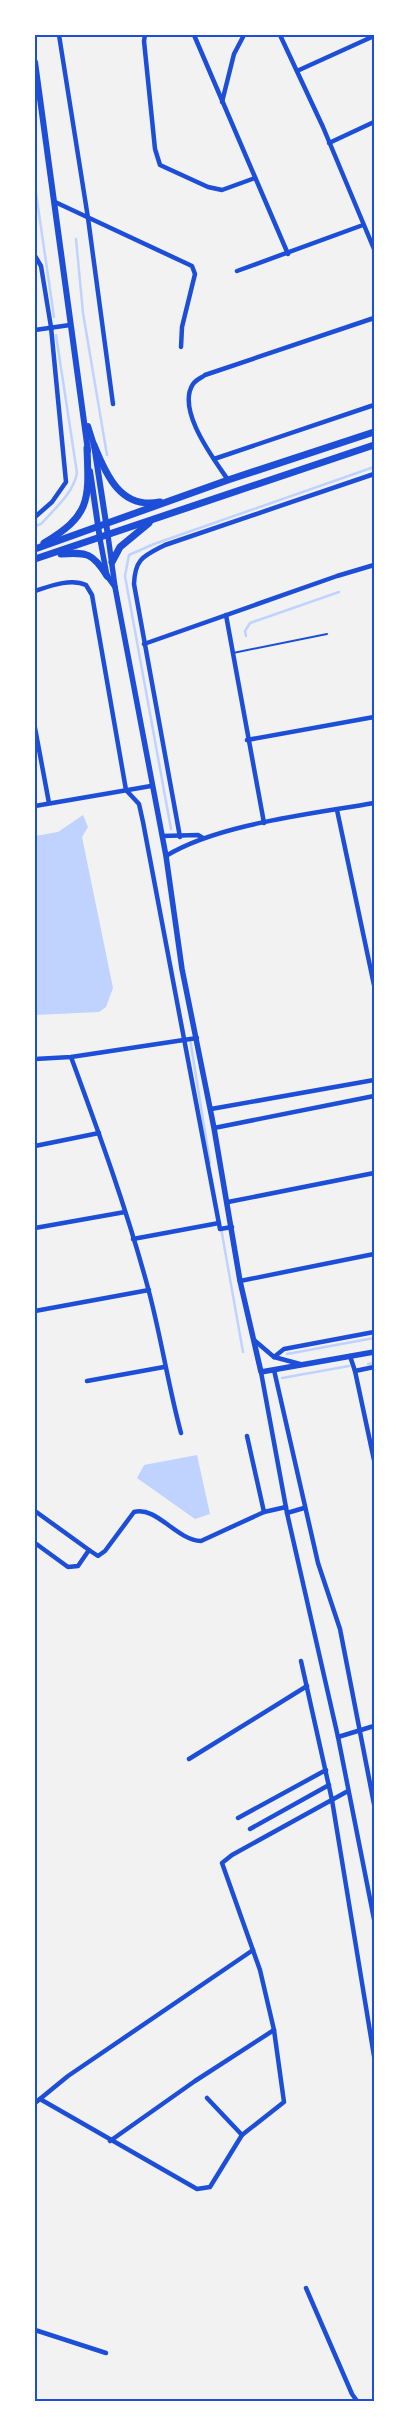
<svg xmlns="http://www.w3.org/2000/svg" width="409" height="2436" viewBox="0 0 409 2436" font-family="Karla,sans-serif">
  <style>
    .water { fill: #bfd3fe }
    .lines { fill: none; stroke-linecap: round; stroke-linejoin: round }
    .stream { stroke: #bfd3fe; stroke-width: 2.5 }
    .service { stroke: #1d4ed8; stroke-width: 2 }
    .minor { stroke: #1d4ed8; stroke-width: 4.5 }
    .tertiary { stroke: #1d4ed8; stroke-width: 5.5 }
    .secondary { stroke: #1d4ed8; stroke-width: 6 }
    .primary { stroke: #1d4ed8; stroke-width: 7 }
    .neatline { fill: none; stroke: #1d4ed8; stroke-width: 2 }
  </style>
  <rect width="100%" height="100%" fill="#f2f2f2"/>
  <g class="water">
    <path d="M83,815l5,12 -6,10 31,151 -7,19 -7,5 -64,3v-179l23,-4z"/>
    <path d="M197,1455l13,59 -15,5 -58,-41 7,-13z"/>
  </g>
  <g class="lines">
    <g class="stream">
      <path d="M35,186l19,131"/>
      <path d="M76,239l7,74 24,142"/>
      <path d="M35,526l6,-2c14,-16 32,-30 36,-51l-21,-138"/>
      <path d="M246,636l-1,-5 5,-8 89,-31"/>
      <path d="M171,829l-46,-253 4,-21 25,-11 220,-77"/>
      <path d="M190,1039l20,124"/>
      <path d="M221,1228l22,124"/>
      <path d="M287,1354l87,-16"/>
      <path d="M368,1364l6,-1"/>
      <path d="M282,1378l67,-12"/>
    </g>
    <path class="service" d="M233,653l94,-19"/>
    <g class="minor">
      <path d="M59,35l29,183 25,186"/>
      <path d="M145,35l-1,6 11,108 5,16 48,22 14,3 33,-12"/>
      <path d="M194,35l94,219"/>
      <path d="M280,35l43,92 51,122"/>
      <path d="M297,71l77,-35"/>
      <path d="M222,102l12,-48 10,-19"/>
      <path d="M329,143l45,-21"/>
      <path d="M55,202l137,64 3,8 -13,53 -1,20"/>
      <path d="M35,256l6,10 10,61 15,155 -14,20 -17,15"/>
      <path d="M237,271l126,-46"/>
      <path d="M35,330l35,-5"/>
      <path d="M214,459l160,-54"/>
      <path d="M228,480c-14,-21 -52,-70 -35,-96 3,-4 8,-6 12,-9l169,-57"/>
      <path d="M35,591c15,-5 36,-13 51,-6l6,10 34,195 13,14 4,18 77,407 12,-2"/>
      <path d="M226,615l38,208"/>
      <path d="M144,644l193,-68 37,-11"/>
      <path d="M35,728l14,75"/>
      <path d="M247,740l127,-23"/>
      <path d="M35,806l116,-20"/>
      <path d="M337,810l37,175"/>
      <path d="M162,836l36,-1 5,3"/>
      <path d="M180,837l-46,-253c1,-26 10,-28 31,-39l209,-71"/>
      <path d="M166,856c52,-32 146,-42 208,-53"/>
      <path d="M71,1057c28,76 56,153 77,231 13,48 20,97 33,145"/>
      <path d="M35,1059l36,-2 126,-19"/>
      <path d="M211,1109l163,-29"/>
      <path d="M214,1128l160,-32"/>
      <path d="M35,1146l64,-13"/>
      <path d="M228,1202l146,-29"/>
      <path d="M35,1228l90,-16"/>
      <path d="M133,1239l86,-16"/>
      <path d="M240,1281l134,-27"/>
      <path d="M35,1311l114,-21"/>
      <path d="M254,1340l20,17 26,7"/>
      <path d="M350,1356l5,15 19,89"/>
      <path d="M274,1357l10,-8 90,-17"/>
      <path d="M274,1370l44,193 22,66 34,175"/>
      <path d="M355,1371l19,-4"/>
      <path d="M261,1372l26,141 51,224 36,182"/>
      <path d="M87,1381l77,-14"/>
      <path d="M247,1436l17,76"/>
      <path d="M35,1511l54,39"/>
      <path d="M287,1513l17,-5"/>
      <path d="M35,1543l33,24 10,-1 11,-16 9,6 7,-5 29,-39c23,-6 42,28 67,29l63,-29 22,-5"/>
      <path d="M301,1661l31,139 42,256"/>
      <path d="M338,1737l36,-11"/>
      <path d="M189,1759l118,-73"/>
      <path d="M238,1818l88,-48"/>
      <path d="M250,1829l79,-44"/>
      <path d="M207,2098l35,37"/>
      <path d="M40,2099l157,90 13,-2 32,-52 42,-33 -10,-72 -14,-60 -38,-107 10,-8 116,-64"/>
      <path d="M35,2103l33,-27 185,-126"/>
      <path d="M110,2141l85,-60 79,-51"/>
      <path d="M306,2288l46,106 5,7"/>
      <path d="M35,2330l71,23"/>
    </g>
    <g class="tertiary">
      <path d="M108,536l7,51 51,269 16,113 32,159 26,153 21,91 113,-20"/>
      <path d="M100,539l7,37 8,11"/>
    </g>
    <g class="secondary">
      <path d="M35,62l53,389"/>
      <path d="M88,426l6,19 14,91"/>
      <path d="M90,471l10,68"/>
    </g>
    <g class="primary">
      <path d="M94,445c12,30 27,65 66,57"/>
      <path d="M44,543c47,-28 45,-43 43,-95"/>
      <path d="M35,549l193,-69 146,-48"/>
      <path d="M61,554c26,-2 32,-1 46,22"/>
      <path d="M35,559l339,-114"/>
      <path d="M112,562l8,-15 29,-24"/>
    </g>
  </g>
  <rect width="409" height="2436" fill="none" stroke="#ffffff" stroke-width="72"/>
  <rect x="36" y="36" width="337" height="2364" class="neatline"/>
</svg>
